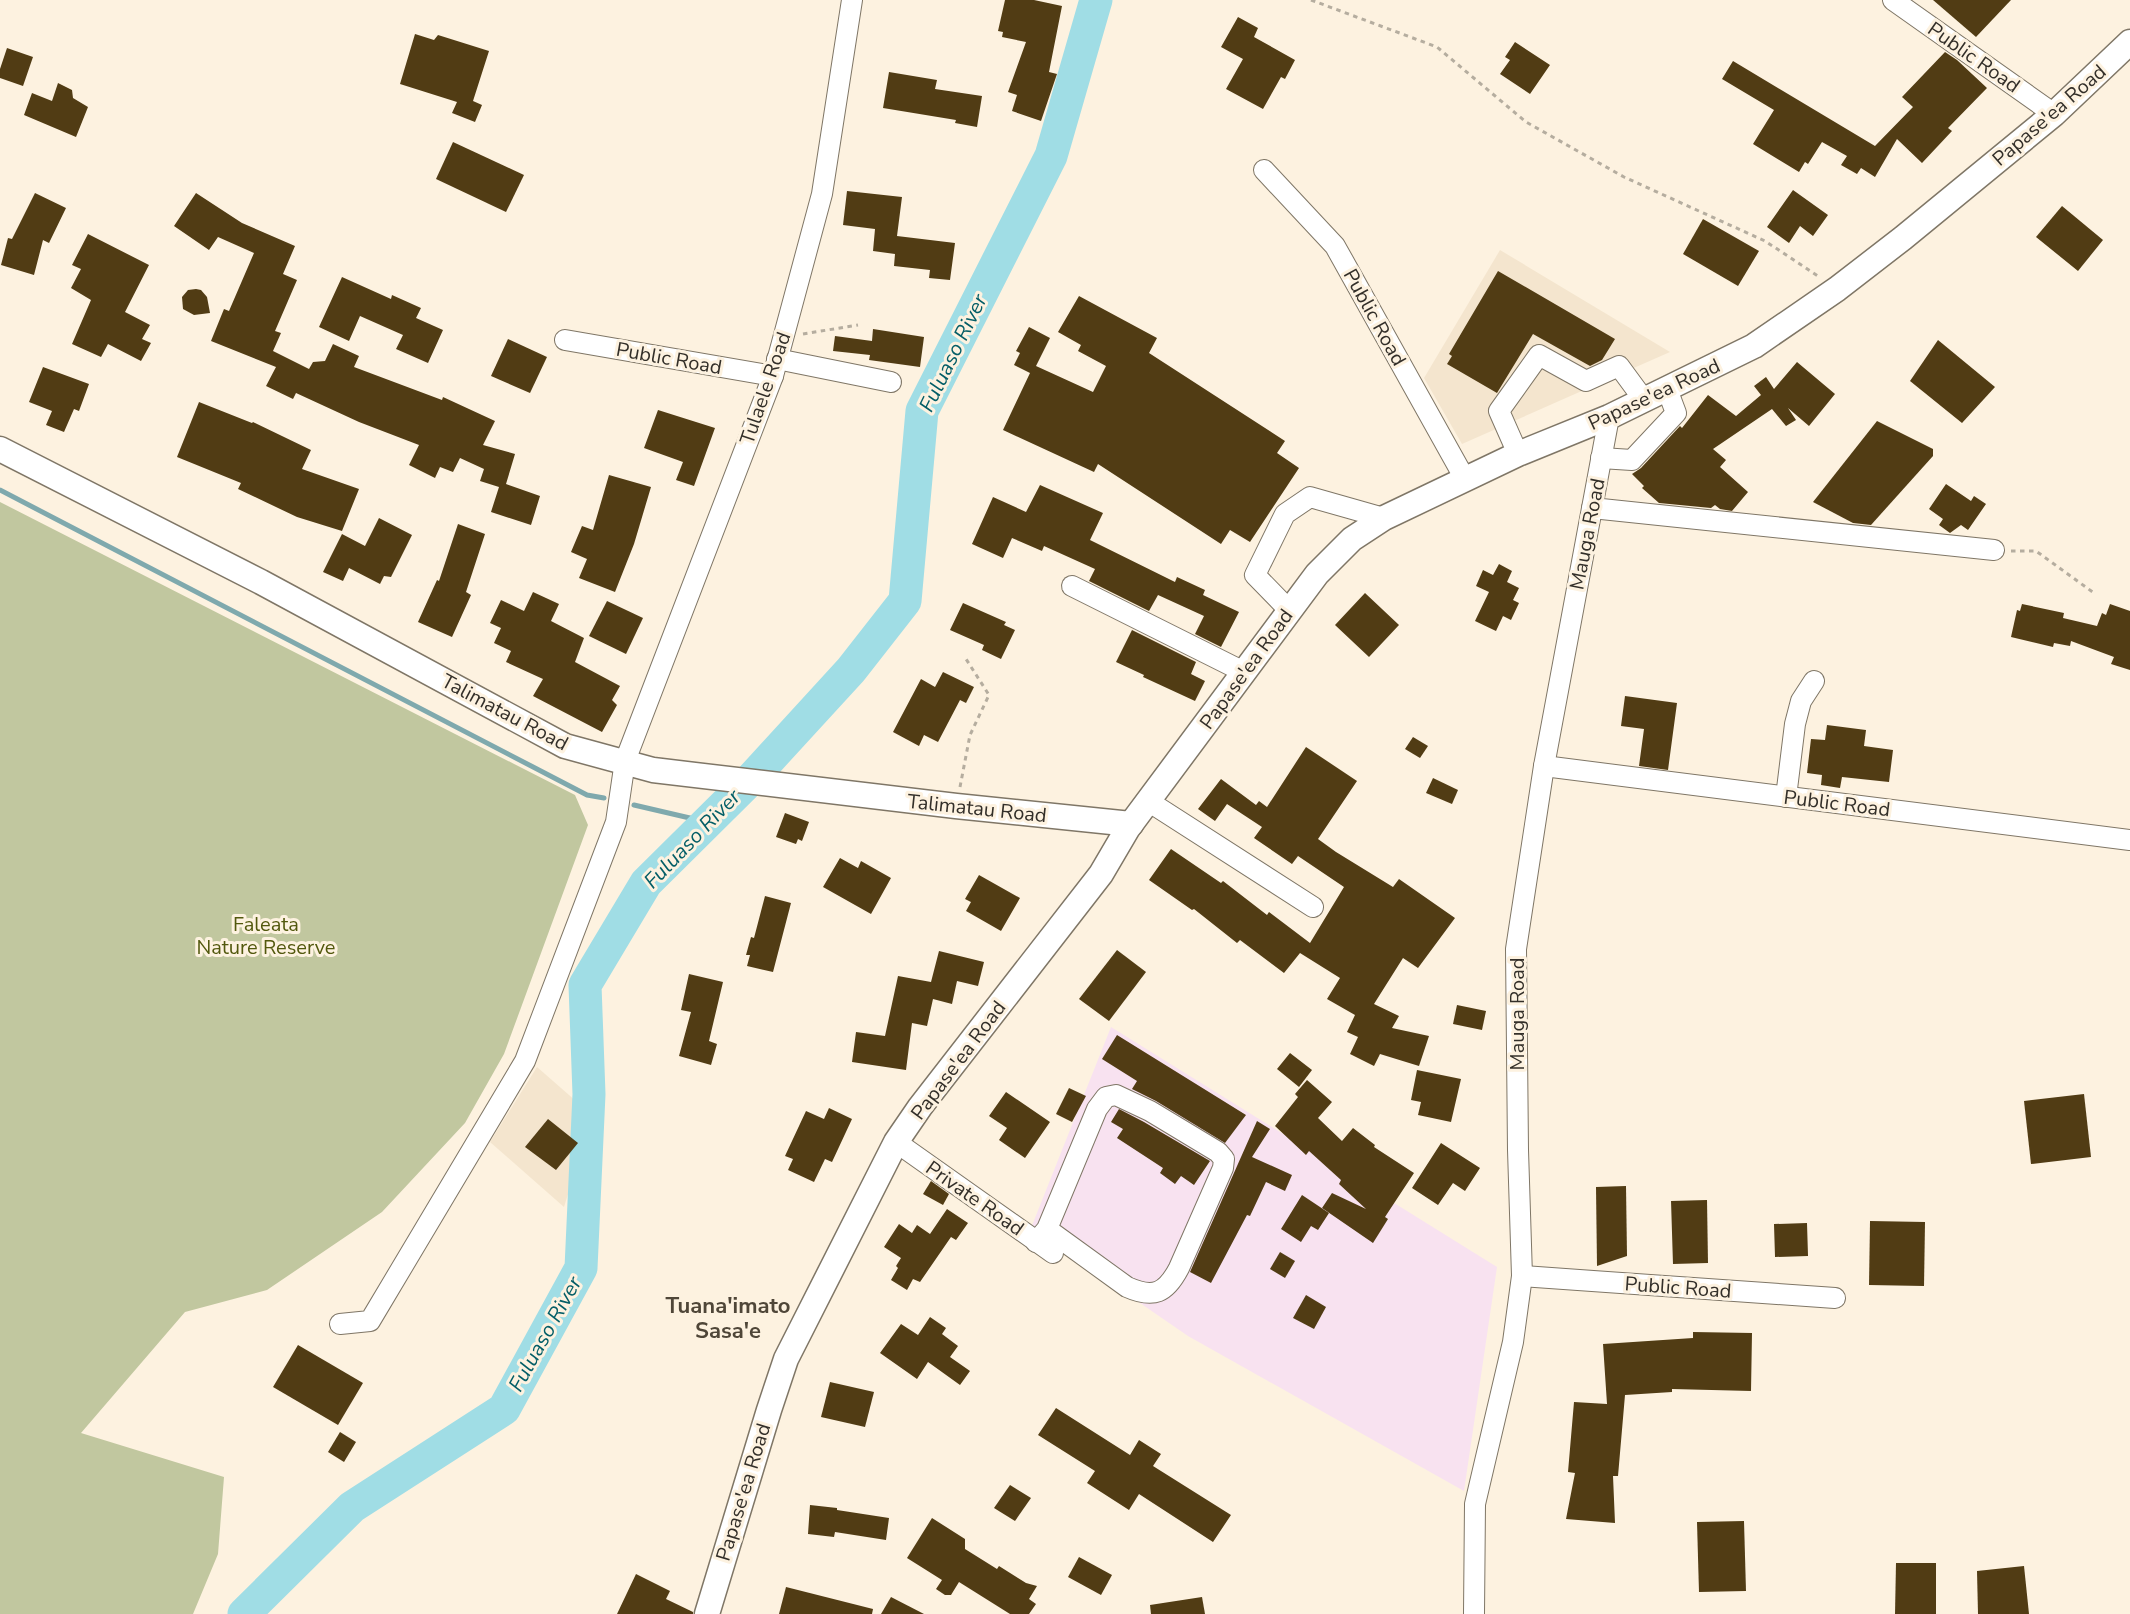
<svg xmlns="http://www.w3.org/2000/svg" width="2130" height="1614" viewBox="0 0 2130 1614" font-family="'Nunito Sans',sans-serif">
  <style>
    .built { fill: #f4e5ce }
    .education { fill: #f8e2f0 }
    .green { fill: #c1c79f }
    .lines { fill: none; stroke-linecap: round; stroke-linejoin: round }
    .stream { stroke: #7fa9ad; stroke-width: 5 }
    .river { stroke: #a0dde5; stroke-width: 33 }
    .building { fill: #513c14 }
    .minor-casing { stroke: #7f7666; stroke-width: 22 }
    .major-casing { stroke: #7f7666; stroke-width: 27 }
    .path { stroke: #b5ad9f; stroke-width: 3; stroke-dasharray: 4.5 4.5; stroke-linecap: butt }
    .minor { stroke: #fff; stroke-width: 20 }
    .major { stroke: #fff; stroke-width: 24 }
    .labels { text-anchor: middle; stroke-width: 6; stroke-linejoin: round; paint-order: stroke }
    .street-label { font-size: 20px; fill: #332f29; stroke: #fdf2e0 }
    .park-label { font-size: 20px; fill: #52580d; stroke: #fdf2e0 }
    .water-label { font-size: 21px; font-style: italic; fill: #045e67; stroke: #fdf2e0 }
    .quarter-label { font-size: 22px; font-weight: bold; fill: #4f4638; stroke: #fdf2e0 }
  </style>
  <rect width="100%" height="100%" fill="#fdf2e0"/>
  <g class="built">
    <path d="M1500,250l170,102 -208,92 -38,-66z"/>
    <path d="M537,1067l48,42 -4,44 -17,54 -74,-65z"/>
  </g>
  <path class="education" d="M1111,1027l386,240 -33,224 -276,-155 -157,-108z"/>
  <path class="green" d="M0,502l575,293 13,30 -84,229 -39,69 -83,89 -115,78 -82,22 -104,121 143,44 -6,77 -25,60h-193z"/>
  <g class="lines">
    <g class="stream">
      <path d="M0,490l587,305 17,3"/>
      <path d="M634,805l73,17"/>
    </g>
    <path class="river" d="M244,1614l108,-107 152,-98 77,-141 8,-174 -4,-109 61,-102 107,-106 98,-107 54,-69 17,-190 129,-255 45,-156"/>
  </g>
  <g class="building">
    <path d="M1005,0h29l28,6 -13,66 8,2 -16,47 -29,-10 5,-16 -9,-3 18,-50 -24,-5 1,-5 -5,-1z"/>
    <path d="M1933,0h78l-35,37z"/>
    <path d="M1238,17l20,11 -4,9 41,23 -10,19 -4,-2 -18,32 -37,-20 17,-30 -22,-12z"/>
    <path d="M415,34l19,6 4,-5 51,16 -16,50 9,4 -7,17 -23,-9 5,-11 -57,-18z"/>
    <path d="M1515,42l35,23 -20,29 -30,-20 10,-14 -5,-3z"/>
    <path d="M7,48l26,9 -10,29 -23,-8v-9z"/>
    <path d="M1945,52l12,8 30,28 -39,40 4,3 -30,32 -25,-24 -22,38 -14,-9 -4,6 -16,-9 6,-9 -25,-14 -14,22 -3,-2 -6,10 -46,-28 21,-34 -52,-31 11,-18 142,85 38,-39 -11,-10z"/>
    <path d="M889,72l48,8 -2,9 47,7 -5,31 -22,-4 1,-3 -73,-12z"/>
    <path d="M58,83l14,7 1,8 15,9 -12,30 -52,-22 8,-22 20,8z"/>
    <path d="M453,142l71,33 -18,37 -70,-33z"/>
    <path d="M1793,190l35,25 -15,21 -13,-10 -11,17 -22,-16z"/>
    <path d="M847,191l55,6 -5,39 58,7 -5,37 -21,-2 1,-8 -36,-4 1,-12 -22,-3 2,-22 -32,-4z"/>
    <path d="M35,193l31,15 -17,35 -6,-3 -9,35 -33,-10 7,-27 4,1z"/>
    <path d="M196,193l46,30 53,23 -12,28 14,6 -22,51 6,2 -8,18 36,18 4,-7 12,-1 8,-17 26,12 -5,11 88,33 1,-3 52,24 -12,24 32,9 -9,30 34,12 -9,29 -40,-13 8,-25 -19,-6 4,-12 -24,-11 -7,14 -13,-5 -5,11 -26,-13 10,-20 -60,-23 -63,-29 -3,6 -27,-13 10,-19 -65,-26 13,-32 5,2 25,-58 -36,-16 -9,13 -35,-24z"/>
    <path d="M2062,206l41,34 -25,31 -42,-34z"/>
    <path d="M1703,219l56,32 -21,35 -55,-32z"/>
    <path d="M88,234l61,31 -24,47 25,13 -8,14 9,4 -10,18 -33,-17 -7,13 -29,-13 19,-44 -20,-12 10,-19 -9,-4z"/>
    <path d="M1498,271l117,68 -13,21 -12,6 -57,-32 -36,59 -50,-29 5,-8 -3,-2z"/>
    <path d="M342,277l49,22 1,-4 29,13 -5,10 27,12 -15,33 -32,-14 7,-14 -43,-19 -11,25 -30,-14z"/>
    <path d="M196,289l5,1 6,7 3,16 -16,2 -11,-6 -1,-12 6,-7z"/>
    <path d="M1079,296l78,42 -8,15 136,88 -8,12 22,15 -49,74 -20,-12 -9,14 -123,-80 -4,8 -91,-42 27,-57 -16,-8 6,-12 -4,-2 13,-24 21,11 -14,28 57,26 13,-26 -28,-15 3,-6 -23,-13z"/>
    <path d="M873,329l51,8 -4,30 -51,-7 1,-5 -37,-4 2,-15 37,5z"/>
    <path d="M508,339l39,18 -17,36 -39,-17z"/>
    <path d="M1938,340l57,47 -33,36 -52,-42z"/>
    <path d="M1797,362l38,32 -26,32 -21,-18 8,12 -10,6 -14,-17 -59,40 13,11 -6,7 28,25 -16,19 -12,-2 -5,-4 -4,3 -52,-5 -17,-15 2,-2 -12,-12 9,-6 39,-42 2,2 26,-33 28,21 25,-21 -7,-9 12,-9 8,12z"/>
    <path d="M43,367l46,17 -10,27 -5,-2 -10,23 -18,-7 6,-14 -23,-9z"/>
    <path d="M199,402l53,21 1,-1 58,28 -9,19 57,20 -17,42 -45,-14 -59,-28 3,-6 -64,-26z"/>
    <path d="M658,410l57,18 -21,58 -18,-6 7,-18 -39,-14z"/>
    <path d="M1877,421l56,28v7l-62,69 -18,-2 -40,-21z"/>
    <path d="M609,475l42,12 -17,57 -19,48 -36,-14 8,-19 -16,-7 11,-26 11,4z"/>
    <path d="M1946,484l25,17 3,-5 12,8 -18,26 -7,-5 -11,8 -11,-8 4,-6 -14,-10z"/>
    <path d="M1040,485l63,28 -13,27 85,42 2,-5 28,13 -2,5 36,17 -18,35 -26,-13 9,-18 -46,-21 -9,16 -60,-30 6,-12 -51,-23 -2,5 -30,-13 -9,20 -31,-14 21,-47 33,15z"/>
    <path d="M379,518l33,17 -21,42 -7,-1 -4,8 -31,-16 -6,13 -20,-9 19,-38 23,12z"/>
    <path d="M458,524l27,10 -19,58 5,3 -19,42 -34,-15 19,-42 2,1z"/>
    <path d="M1499,564l13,7 -5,11 12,6 -6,12 6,3 -8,17 -8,-4 -7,15 -21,-10 14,-29 -13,-6 7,-16 10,5z"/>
    <path d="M533,592l26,12 -8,17 33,17 -9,24 45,24 -8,14 5,5 -15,27 -69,-36 10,-17 -37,-17 5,-11 -17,-8 7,-15 -11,-5 11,-23 23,11z"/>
    <path d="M1365,593l34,32 -30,32 -34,-32z"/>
    <path d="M607,601l36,17 -17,36 -37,-18z"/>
    <path d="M963,603l43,19 -2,3 11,5 -14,29 -19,-9 2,-5 -34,-15z"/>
    <path d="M2022,604l42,9 -1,5 34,8 5,-13 4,2 4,-11 20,7v59l-19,-6 3,-7 -43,-16 -1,5 -16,-3 -1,4 -42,-10 6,-27 3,1z"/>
    <path d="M1132,630l64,32 -5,12 14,7 -10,20 -52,-24 1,-2 -28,-13z"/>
    <path d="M943,672l31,15 -8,16 -6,-3 -22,42 -14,-7 -5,11 -26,-14 28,-53 14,8z"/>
    <path d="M1625,696l52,7 -9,67 -29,-4 5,-37 -23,-3z"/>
    <path d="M1827,725l39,5 -2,16 29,4 -4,32 -47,-5 -2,11 -19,-3 1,-10 -15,-2 4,-34 14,1z"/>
    <path d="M1413,737l15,9 -8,12 -15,-9z"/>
    <path d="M1306,747l51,34 -39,58 18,13 57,35 6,-8 56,39 -37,50 -15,-10 -29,46 25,12 -7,12 37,8 -10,30 -39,-12 -6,12 -24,-12 8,-17 -11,-5 8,-17 -28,-16 13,-21 -40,-25 -16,20 -44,-33 -3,3 -43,-34 -2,1 -43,-30 22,-31 50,34 2,-2 44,34 2,-3 41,31 34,-56 -46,-31 -6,8 -38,-26 8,-11 -35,-23 -12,17 -17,-12 23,-30 35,26 3,-4 8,6z"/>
    <path d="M1433,778l25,12 -6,14 -26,-11z"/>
    <path d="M785,813l24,9 -7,19 -4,-2 -2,5 -20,-7z"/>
    <path d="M840,858l18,10 3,-7 30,17 -20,36 -48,-27z"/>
    <path d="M979,875l41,23 -19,33 -35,-20 5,-9 -6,-3z"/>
    <path d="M765,896l26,7 -18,69 -26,-6 3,-11h-4l5,-18 3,1z"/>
    <path d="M1117,950l29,22 -37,49 -30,-22z"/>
    <path d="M939,951l45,11 -6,24 -21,-5 -5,23 -19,-5 -6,27 -15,-3 -6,47 -54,-8 4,-30 29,4 13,-60 33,6z"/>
    <path d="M689,974l34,8 -14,59 8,3 -6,21 -32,-9 12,-44 -10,-2z"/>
    <path d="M1457,1005l29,6 -4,19 -29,-6z"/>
    <path d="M1117,1035l129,80 -21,28 -69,-42 -24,-12 5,-8 -35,-22z"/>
    <path d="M1290,1053l22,17 -13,17 -22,-18z"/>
    <path d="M1417,1070l44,9 -10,43 -33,-7 3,-13 -10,-2z"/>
    <path d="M1307,1080l25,22 -14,16 24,23 11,-13 22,17 -1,2 40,26 -29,44 3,2 -15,24 -51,-35 10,-15 34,16 -27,-25 2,-4 -32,-29 -3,4 -31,-29 23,-29 -3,-3z"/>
    <path d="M1069,1088l17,8 -14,26 -16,-8z"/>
    <path d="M1006,1092l44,30 -25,36 -26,-18 8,-12 -18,-12z"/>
    <path d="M2084,1094l7,63 -60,7 -7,-63z"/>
    <path d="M829,1108l23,11 -20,43 -7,-3 -11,23 -26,-12 5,-11 -8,-3 21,-45 18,8z"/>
    <path d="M1119,1109l25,13 66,39 -16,24 -13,-9 -6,8 -15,-11 3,-5 -46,-30 6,-9 -12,-7z"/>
    <path d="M548,1119l30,24 -22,27 -31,-23z"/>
    <path d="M1257,1121l13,8 -18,28 40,18 -7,16 -19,-9 -16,34 -3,-1 -36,68 -21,-11z"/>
    <path d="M1441,1143l39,25 -15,23 -12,-8 -15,22 -26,-17z"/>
    <path d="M931,1181l18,13 -6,11 -20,-11z"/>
    <path d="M1626,1186l1,70 -30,10 -1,-79z"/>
    <path d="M1302,1195l27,18 -11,17 -7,-4 -10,16 -20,-13z"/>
    <path d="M1707,1200l1,63 -35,1 -2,-63z"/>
    <path d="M947,1209l21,14 -12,17 -5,-3 -31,45 -7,-3 -6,11 -16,-10 7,-12 -2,-2 5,-8 -17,-11 15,-23 13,9 5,-8 13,9z"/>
    <path d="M1870,1221l55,1 -1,64 -55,-1z"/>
    <path d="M1807,1223l1,33 -33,1 -1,-33z"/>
    <path d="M1280,1252l15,9 -10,17 -15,-9z"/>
    <path d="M1306,1295l20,12 -12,22 -21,-11z"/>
    <path d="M930,1317l16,11 -4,6 16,12 -8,11 20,14 -10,14 -32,-23 -11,17 -37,-26 21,-29 17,11z"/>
    <path d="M1693,1332l59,1 -1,58 -79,-2v3l-47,3 -7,81h-5l2,47 -49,-4 9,-46 -7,-1 6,-70 33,2 -4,-60 90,-6z"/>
    <path d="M298,1345l65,38 -25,42 -65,-38z"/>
    <path d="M830,1382l44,10 -9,35 -44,-10z"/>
    <path d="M1056,1408l74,47 9,-15 22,14 -8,12 78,49 -18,27 -74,-48 -10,16 -42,-27 8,-12 -57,-36z"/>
    <path d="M340,1432l16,10 -12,20 -16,-10z"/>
    <path d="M1010,1485l21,13 -16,23 -21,-13z"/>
    <path d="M810,1505l27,3v2l52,8 -3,22 -51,-8 -1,5 -26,-3z"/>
    <path d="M932,1518l33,21v10l32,20 2,-3 27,17 11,3 -8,13 7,5 -7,10h-19l-51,-32 -8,13h-6l-9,-6 6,-9 -35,-22z"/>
    <path d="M1744,1521l2,70 -47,1 -2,-70z"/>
    <path d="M1079,1557l33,18 -11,20 -33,-18z"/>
    <path d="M1896,1563h40v51h-41z"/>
    <path d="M2024,1566l5,48h-51l-1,-43z"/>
    <path d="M636,1574l34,17 -4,8 27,13v2h-76z"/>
    <path d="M786,1587l87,22 -1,5h-93z"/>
    <path d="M891,1597l33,17h-43z"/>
    <path d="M1202,1597l3,17h-54l-1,-9z"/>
  </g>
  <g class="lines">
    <g class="minor-casing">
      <g id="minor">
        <path d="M1893,0l161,114"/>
        <path d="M1264,170l71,76 130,233"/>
        <path d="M565,340l208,36"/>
        <path d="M777,359l114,23"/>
        <path d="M1518,454l-19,-43 40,-56 47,26 33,-15 25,34"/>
        <path d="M1601,458l31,2 44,-47 -9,-24"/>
        <path d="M1592,508l402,42"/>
        <path d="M1072,586l172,86"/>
        <path d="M1289,610l-34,-35 30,-61 25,-17 74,21"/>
        <path d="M1544,766l586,74"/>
        <path d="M1786,797l9,-73 6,-23 13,-20"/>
        <path d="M1148,801l165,106"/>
        <path d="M896,1142l157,111"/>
        <path d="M1036,1242l11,-13 50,-120 9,-12 10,-2 34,16 68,41 6,7 -1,9 -44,100c-13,25 -25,31 -52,19l-80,-58"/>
        <path d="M1522,1276l313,22"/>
        <path d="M340,1324l30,-3 155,-260 91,-239 9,-61 148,-385 49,-182 30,-194"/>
        <path d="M1474,1614l1,-110 38,-162 9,-66 -4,-126 -2,-201 28,-183 65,-349"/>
      </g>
    </g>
    <g class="major-casing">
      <g id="major">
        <path d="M0,449l261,133 304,164 88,24 303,36 175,18"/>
        <path d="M707,1614l62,-204 17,-51 110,-217 24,-35 181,-233 27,-46 189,-254 35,-35 32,-21 134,-64 91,-37 145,-71 83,-57 66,-51 151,-124 76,-72"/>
      </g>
    </g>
    <g class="path">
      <path d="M1311,0l126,47 89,75 98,55 141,64 53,35"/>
      <path d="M803,334l55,-9"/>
      <path d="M2011,551h25l58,42"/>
      <path d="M960,787l10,-52 19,-40 -23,-36"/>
    </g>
    <use href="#minor" class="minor"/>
    <use href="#major" class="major"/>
  </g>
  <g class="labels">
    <g class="street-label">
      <text transform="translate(1974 57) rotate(35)" y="7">Public Road</text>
      <text transform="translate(2049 115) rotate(-41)" y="7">Papase'ea Road</text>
      <text transform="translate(1375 317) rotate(61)" y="7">Public Road</text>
      <text transform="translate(669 358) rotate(10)" y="7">Public Road</text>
      <text transform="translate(765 388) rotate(-71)" y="7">Tulaele Road</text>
      <text transform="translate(1654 394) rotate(-25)" y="7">Papase'ea Road</text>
      <text transform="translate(1587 534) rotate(-79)" y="7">Mauga Road</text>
      <text transform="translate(1246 669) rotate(-54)" y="7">Papase'ea Road</text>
      <text transform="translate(505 712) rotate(28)" y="7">Talimatau Road</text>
      <text transform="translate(1837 803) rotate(7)" y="7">Public Road</text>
      <text transform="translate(977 808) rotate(6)" y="7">Talimatau Road</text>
      <text transform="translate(1517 1014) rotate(-90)" y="7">Mauga Road</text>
      <text transform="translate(958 1060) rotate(-53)" y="7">Papase'ea Road</text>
      <text transform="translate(975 1198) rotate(35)" y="7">Private Road</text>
      <text transform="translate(1678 1287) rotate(4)" y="7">Public Road</text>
      <text transform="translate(743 1492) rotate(-73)" y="7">Papase'ea Road</text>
    </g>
    <g class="park-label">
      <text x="266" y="931">Faleata<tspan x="266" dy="23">Nature Reserve</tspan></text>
    </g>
    <g class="water-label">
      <text transform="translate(953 353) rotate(-64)" y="7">Fuluaso River</text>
      <text transform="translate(692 839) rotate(-46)" y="7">Fuluaso River</text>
      <text transform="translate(545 1334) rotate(-61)" y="7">Fuluaso River</text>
    </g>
    <g class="quarter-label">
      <text x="728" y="1313">Tuana'imato<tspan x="728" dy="25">Sasa'e</tspan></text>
    </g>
  </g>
</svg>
